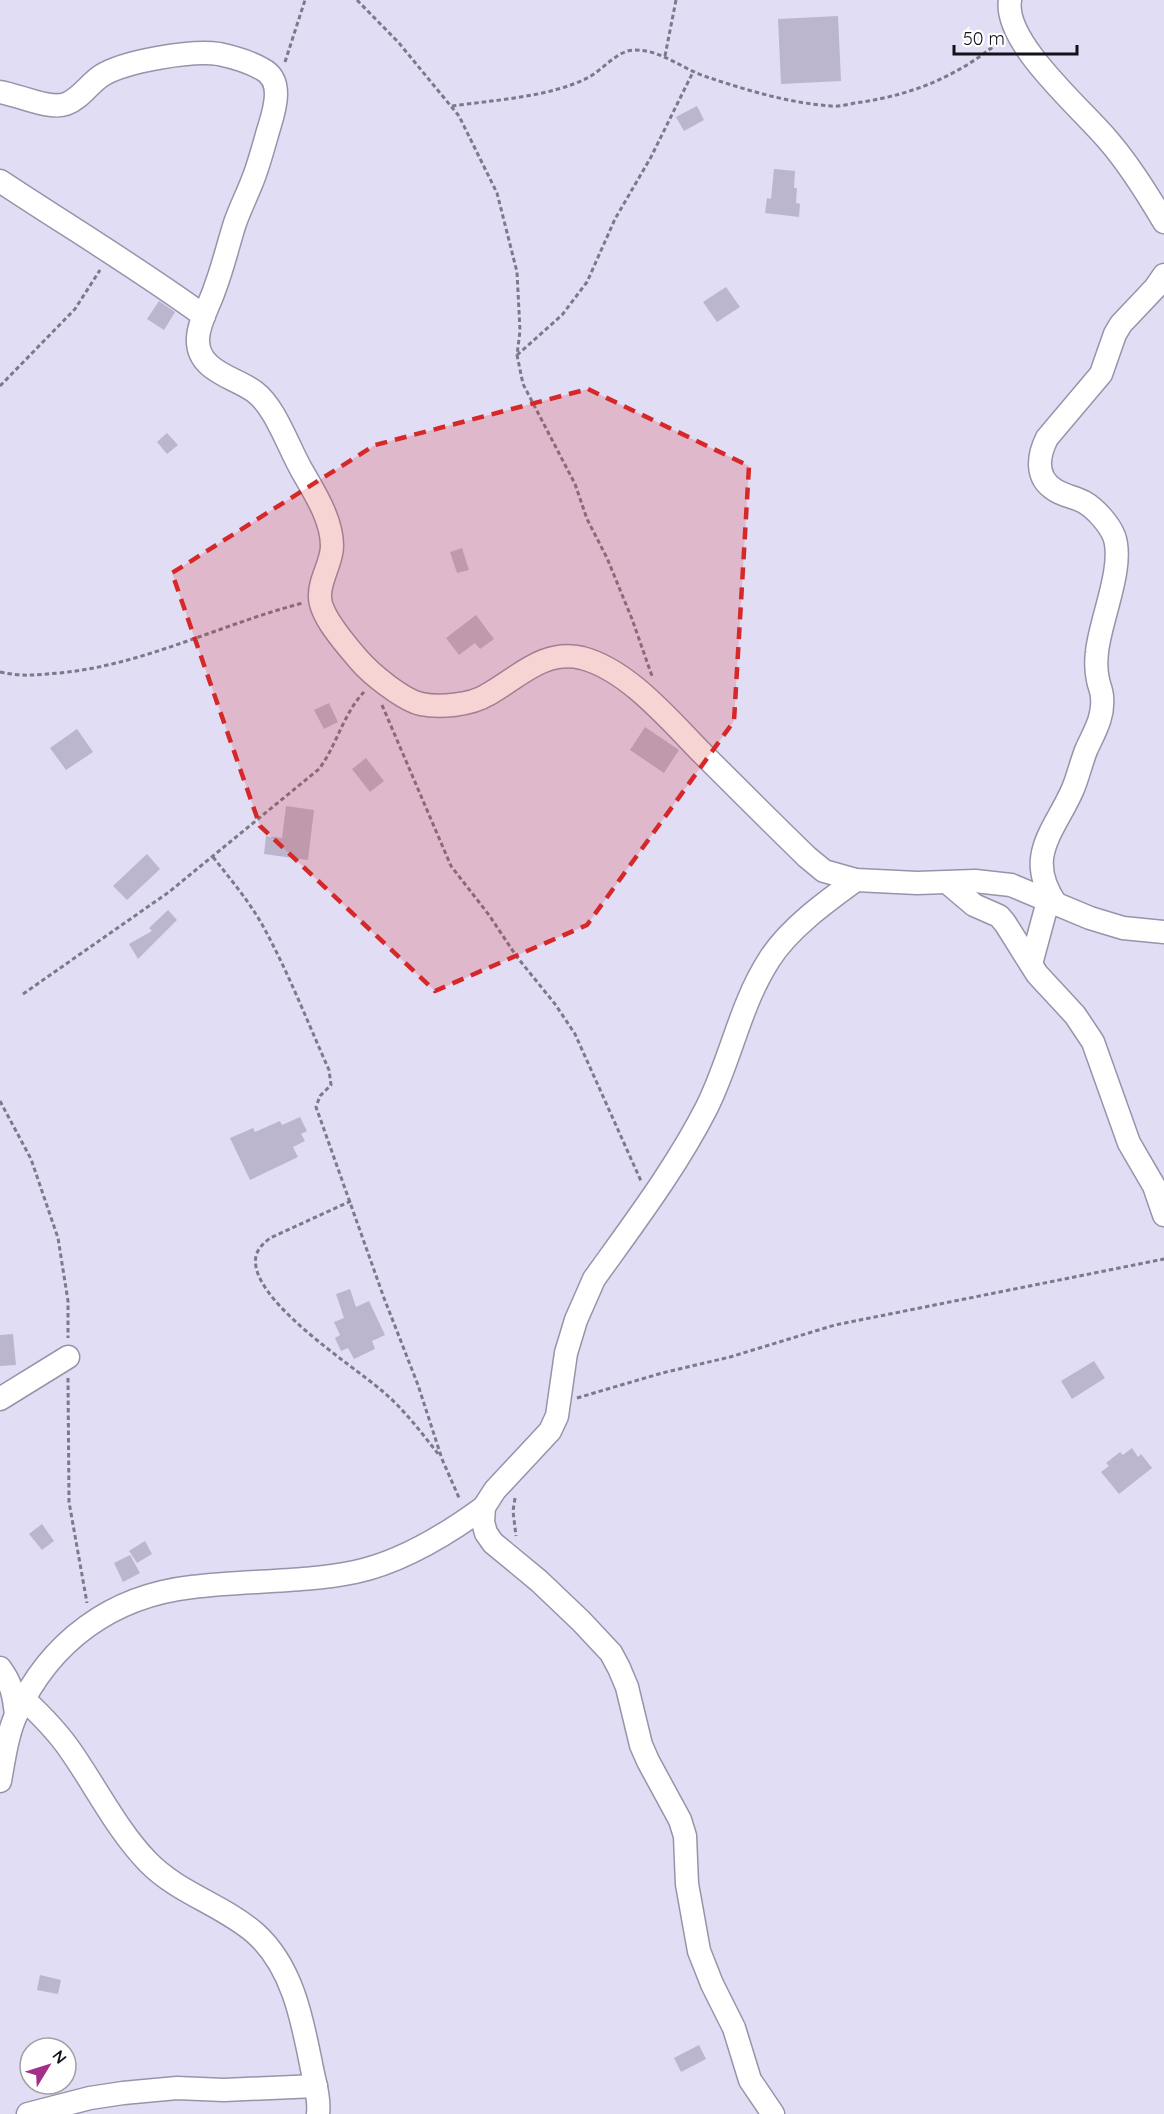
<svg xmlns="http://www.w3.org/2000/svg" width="1164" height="2114" viewBox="0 0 1164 2114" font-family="Quicksand,sans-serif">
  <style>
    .building { fill: #bbb6ce }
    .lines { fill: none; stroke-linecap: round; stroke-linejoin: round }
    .minor-casing { stroke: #9893aa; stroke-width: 25 }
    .path { stroke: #7c798a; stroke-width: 3; stroke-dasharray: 4.5 3; stroke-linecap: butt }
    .minor { stroke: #fff; stroke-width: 22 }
    .marked { fill: #d62828; fill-opacity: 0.2; stroke: #d62828; stroke-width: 4.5; stroke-dasharray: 12 8; stroke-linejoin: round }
  </style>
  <rect width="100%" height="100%" fill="#e1ddf5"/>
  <g class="building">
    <path d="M838,16l3,65 -60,3 -3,-65z"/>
    <path d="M697,106l7,14 -20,11 -8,-14z"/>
    <path d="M774,169l21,2 -1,17h3l-1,15 4,1 -1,13 -34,-4 2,-15 4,1z"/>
    <path d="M726,287l14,20 -23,15 -14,-20z"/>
    <path d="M159,301l16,11 -11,18 -17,-11z"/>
    <path d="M167,433l11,12 -11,9 -10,-12z"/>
    <path d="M462,548l7,22 -12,3 -7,-21z"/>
    <path d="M476,615l18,24 -14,10 -5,-6 -16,12 -13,-17z"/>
    <path d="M329,703l9,19 -14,7 -10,-19z"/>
    <path d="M645,727l34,23 -15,23 -34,-23z"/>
    <path d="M77,729l16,23 -27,18 -16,-22z"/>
    <path d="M366,758l18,23 -14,11 -18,-23z"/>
    <path d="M286,806l28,4 -6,50 -44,-6 2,-18 16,2z"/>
    <path d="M147,854l13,15 -33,31 -14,-14z"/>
    <path d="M168,910l9,10 -39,39 -9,-15 23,-13 -3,-3z"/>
    <path d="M300,1117l7,14 -6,3 4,7 -12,6 5,10 -48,23 -20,-42 23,-10 2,4 25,-11 2,4z"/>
    <path d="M350,1289l6,18 13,-6 16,34 -13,6 3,8 -21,10 -6,-11 -7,3 -6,-13 5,-3 -6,-13 10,-4 -8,-24z"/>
    <path d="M13,1334l3,31 -16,1v-31z"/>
    <path d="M1094,1361l11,17 -33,21 -11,-18z"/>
    <path d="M1132,1448l6,9 3,-3 11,14 -33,26 -18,-22 8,-6 -3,-3 14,-11 3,3z"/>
    <path d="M42,1524l12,17 -12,9 -13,-16z"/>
    <path d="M145,1541l7,13 -15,9 -8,-12z"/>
    <path d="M130,1555l10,18 -17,9 -9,-19z"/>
    <path d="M40,1975l21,5 -3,14 -21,-4z"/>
    <path d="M699,2045l7,14 -25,13 -7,-14z"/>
  </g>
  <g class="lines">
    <g class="minor-casing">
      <g id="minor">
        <path d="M1010,0c-7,42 71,108 97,139 22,25 40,54 57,83"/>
        <path d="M0,92c19,3 49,18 66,12 14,-5 23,-20 35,-28 23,-15 91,-26 118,-22 14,3 31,8 43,15 10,5 14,14 14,25 0,13 -4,24 -8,37 -4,14 -8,29 -13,43 -6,17 -14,32 -20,49 -7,22 -12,44 -20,65 -5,16 -16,33 -17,50 -2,33 37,39 57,54 20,15 33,54 46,77 13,23 31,50 31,77 0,17 -13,34 -12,51 0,19 27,49 39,63 12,14 44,40 62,44 18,4 50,1 66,-9 31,-17 56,-46 95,-37 47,12 90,65 123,98 34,34 68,68 102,101l17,14 32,9 61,3 58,-2 36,4 79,33 33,10 41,4"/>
        <path d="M0,181c68,45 138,87 204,135"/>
        <path d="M948,883l26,22 25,11 6,7 32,51 38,41 18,27 36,101 25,43 10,29"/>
        <path d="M1056,904c-32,-47 -3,-71 16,-113 6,-13 9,-29 15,-43 8,-17 17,-32 15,-51 0,-6 -3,-11 -4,-17 -2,-9 -2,-20 -1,-28 3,-32 28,-86 17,-116 -5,-12 -18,-27 -30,-34 -9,-5 -20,-6 -29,-12 -20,-12 -17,-34 -8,-52l54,-64 14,-40 6,-10 34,-36 9,-13"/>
        <path d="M1031,964l17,-63"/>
        <path d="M0,1399l68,-42"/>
        <path d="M0,1668c12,16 14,28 16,47"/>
        <path d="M24,1699c17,16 33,32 46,51 26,37 47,80 78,112 30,31 75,43 107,71 37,33 47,85 56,131 3,16 9,34 7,50"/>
        <path d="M0,1781c4,-22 7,-46 16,-66 34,-74 96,-119 176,-128 54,-7 109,-4 163,-15 47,-10 91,-37 129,-65"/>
        <path d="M28,2114l62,-16 33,-5 54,-5 47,2 92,-4"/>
        <path d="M773,2114l-23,-34 -16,-52 -22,-44 -13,-33 -12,-67 -2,-48 -5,-16 -32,-59 -7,-16 -14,-58 -8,-19 -8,-15 -30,-32 -42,-40 -46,-38 -7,-10 -3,-11 1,-15 11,-17 55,-59 7,-15 9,-63 10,-33 18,-41c40,-56 82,-111 113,-172 24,-48 33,-102 62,-147 19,-31 58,-59 87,-80"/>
      </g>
    </g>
    <g class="path">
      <path d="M357,0l42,43 60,73 38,77 20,79 3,59 -3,24 6,29 52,100 12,35 20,39 25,61 20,57"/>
      <path d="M665,56l11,-56"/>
      <path d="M285,62l20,-62"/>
      <path d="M452,106c42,-6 100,-9 137,-29 15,-8 28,-27 46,-27 27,0 47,19 72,27 39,13 82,26 124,29 10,1 21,-3 31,-4 53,-8 98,-27 139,-62"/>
      <path d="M517,355l45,-40 25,-33 28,-63 36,-62 42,-85"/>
      <path d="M0,386l75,-77 25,-39"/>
      <path d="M0,672c24,5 35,3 59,1 85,-8 162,-49 244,-70"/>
      <path d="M382,705l69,161 38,49 28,42 38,47 20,30 66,147"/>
      <path d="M213,857c18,23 37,45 51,71 25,46 44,95 65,142l2,15 -11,11 -4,11 68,191 34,87 24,74 18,41"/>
      <path d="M23,994l146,-102 150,-123c18,-24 24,-55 45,-77"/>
      <path d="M0,1101l31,58 27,79 10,63v37"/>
      <path d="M351,1201l-81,37c-6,5 -12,10 -14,18 -9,42 96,109 125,134 22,18 40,42 58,65"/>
      <path d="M68,1378l1,124 18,101"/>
      <path d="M577,1398l85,-25 68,-16 105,-32 329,-66"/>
      <path d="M515,1498l-2,13 3,25"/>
    </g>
    <use href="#minor" class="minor"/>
  </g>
  <path class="marked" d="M588,389l161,77 -15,255 -147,204 -152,66 -175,-165 -88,-253 203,-128z"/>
  <g transform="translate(48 2066) rotate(52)"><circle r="28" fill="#ffffff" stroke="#a1a0a3" stroke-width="1.5"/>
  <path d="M0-4.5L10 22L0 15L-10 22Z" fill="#a42f88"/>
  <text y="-9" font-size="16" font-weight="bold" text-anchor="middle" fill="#131119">N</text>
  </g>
  <path d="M954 45v9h123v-9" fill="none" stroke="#131119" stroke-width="3"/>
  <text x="963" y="45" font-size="18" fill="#131119" stroke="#ffffff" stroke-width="4.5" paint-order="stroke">50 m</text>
</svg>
